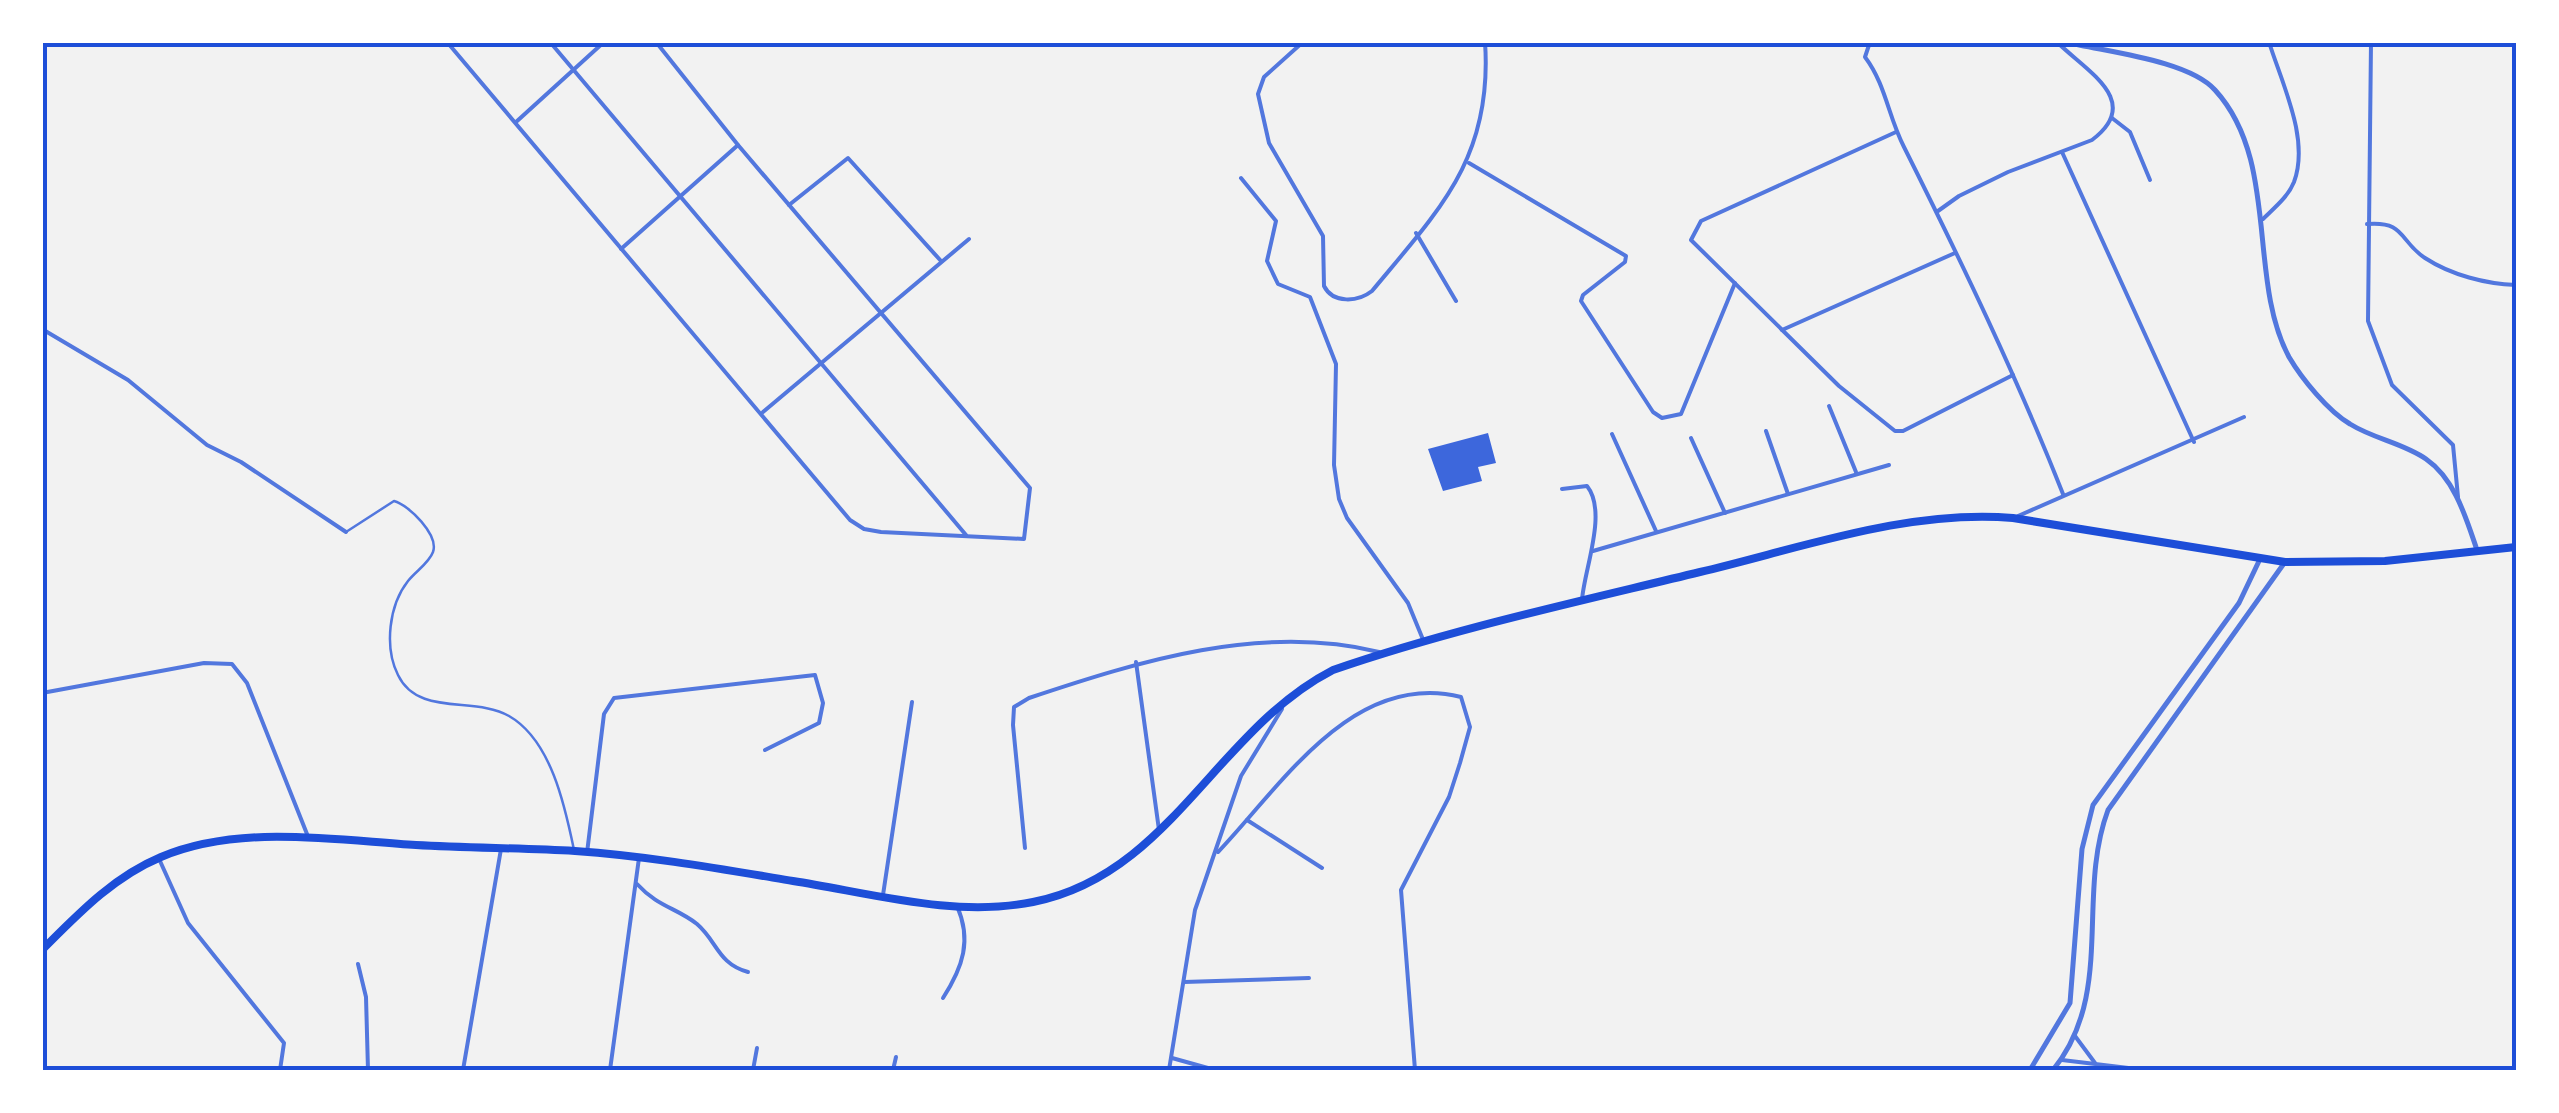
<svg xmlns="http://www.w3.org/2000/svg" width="2559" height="1113" viewBox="0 0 2559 1113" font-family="'DM Sans',sans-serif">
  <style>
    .building { fill: #3d67dc }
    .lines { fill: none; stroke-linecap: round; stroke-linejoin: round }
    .service { stroke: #5277de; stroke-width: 2.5 }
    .minor { stroke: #5277de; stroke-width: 4 }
    .tertiary { stroke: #5277de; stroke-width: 5 }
    .trunk { stroke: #1d4ed8; stroke-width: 8 }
    .neatline { fill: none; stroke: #1d4ed8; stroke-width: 4 }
  </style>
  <rect width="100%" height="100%" fill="#f2f2f2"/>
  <path class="building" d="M1488,433l8,30 -18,4 4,14 -39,10 -15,-42z"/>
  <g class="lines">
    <path class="service" d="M346,532l48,-31c15,4 45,34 39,51 -4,11 -17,19 -25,29 -19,24 -24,66 -10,94 20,42 77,21 111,41 42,24 56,90 65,134"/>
    <g class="minor">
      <path d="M447,42l403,478 14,9 17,3 143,7 6,-51 -292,-343 -82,-103"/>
      <path d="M550,42l416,493"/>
      <path d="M1303,42l-39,35 -6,17 11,49 54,93 1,50c9,18 34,16 48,5 68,-82 121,-134 113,-249"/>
      <path d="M1870,42l-5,15c21,28 23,59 39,90 57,114 112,228 159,347"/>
      <path d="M2371,42l-3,279 24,64 61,60 5,52"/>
      <path d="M2112,118l18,14 20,48"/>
      <path d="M516,122l88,-80"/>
      <path d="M1896,132l-195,89 -10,19 148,146 56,45h8l110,-56"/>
      <path d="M2062,152l132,290"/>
      <path d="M1469,163l157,93 -1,6 -42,33 -2,6 72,111 9,6 19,-4 54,-131"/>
      <path d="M1241,178l35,43 -9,40 11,23 32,13 26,67 -2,101 5,34 8,19 61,85 16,39"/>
      <path d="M789,205l59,-47 93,103"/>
      <path d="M1938,211l21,-15 49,-24 84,-32c52,-39 -6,-69 -35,-98"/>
      <path d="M2263,219c11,-11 25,-22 31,-37 16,-43 -12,-98 -25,-140"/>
      <path d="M2367,224c39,-3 31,16 58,34 26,17 61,26 91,27"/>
      <path d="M1416,233l40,68"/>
      <path d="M621,249l117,-104"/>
      <path d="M42,329l86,51 79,65 34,17 105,70"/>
      <path d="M1782,330l173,-77"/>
      <path d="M1829,406l27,66"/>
      <path d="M763,412l206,-173"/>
      <path d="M1766,431l22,63"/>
      <path d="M1612,434l44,97"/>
      <path d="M1691,438l34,75"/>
      <path d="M1562,489l25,-3c21,26 -3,84 -5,114"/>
      <path d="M2018,516l226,-99"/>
      <path d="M1593,551l296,-86"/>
      <path d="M1136,662l23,168"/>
      <path d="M42,693l162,-30 28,1 15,19 60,151"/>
      <path d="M1247,820l75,48"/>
      <path d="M1025,848l-12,-123 1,-18 15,-9c111,-37 232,-75 350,-46"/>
      <path d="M1218,852c63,-66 135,-182 243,-155l9,30 -10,36 -11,34 -48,93 14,180"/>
      <path d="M587,853l17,-139 10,-16 201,-23 8,28 -4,20 -54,27"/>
      <path d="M160,861l28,62 96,120 -4,27"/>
      <path d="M637,884c21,23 40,24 60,40 20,17 21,40 51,48"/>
      <path d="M883,895l29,-193"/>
      <path d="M358,964l8,33 2,73"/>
      <path d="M1184,982l125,-4"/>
      <path d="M943,998c20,-31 29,-58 14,-92"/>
      <path d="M2075,1036l20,27"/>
      <path d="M1172,1058l43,12"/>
      <path d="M2062,1060l83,10"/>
      <path d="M463,1070l38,-221"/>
      <path d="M610,1070l29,-212"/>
      <path d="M753,1070l4,-22"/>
      <path d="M893,1070l3,-13"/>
      <path d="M1169,1070l26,-160 46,-134 41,-67"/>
    </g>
    <g class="tertiary">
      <path d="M2066,42c40,10 122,18 149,48 65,71 32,189 74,267 13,22 39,54 61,67 24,15 53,19 76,35 29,20 40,59 51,91"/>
      <path d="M2030,1070l40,-67 12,-154 11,-44 146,-202 21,-44"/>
      <path d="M2053,1070c62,-76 23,-174 55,-260l177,-248"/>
    </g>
    <path class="trunk" d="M42,950c36,-36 71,-73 119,-93 78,-33 173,-17 255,-12 53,3 106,3 159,6 73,5 146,18 218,30 77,12 162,37 240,21 137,-27 183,-172 300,-232 119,-41 244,-68 367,-98 101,-24 209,-63 313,-54l272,44 100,-1 131,-14"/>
  </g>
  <rect width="2559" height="1113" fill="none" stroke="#ffffff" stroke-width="90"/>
  <rect x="45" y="45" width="2469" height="1023" class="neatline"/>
</svg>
